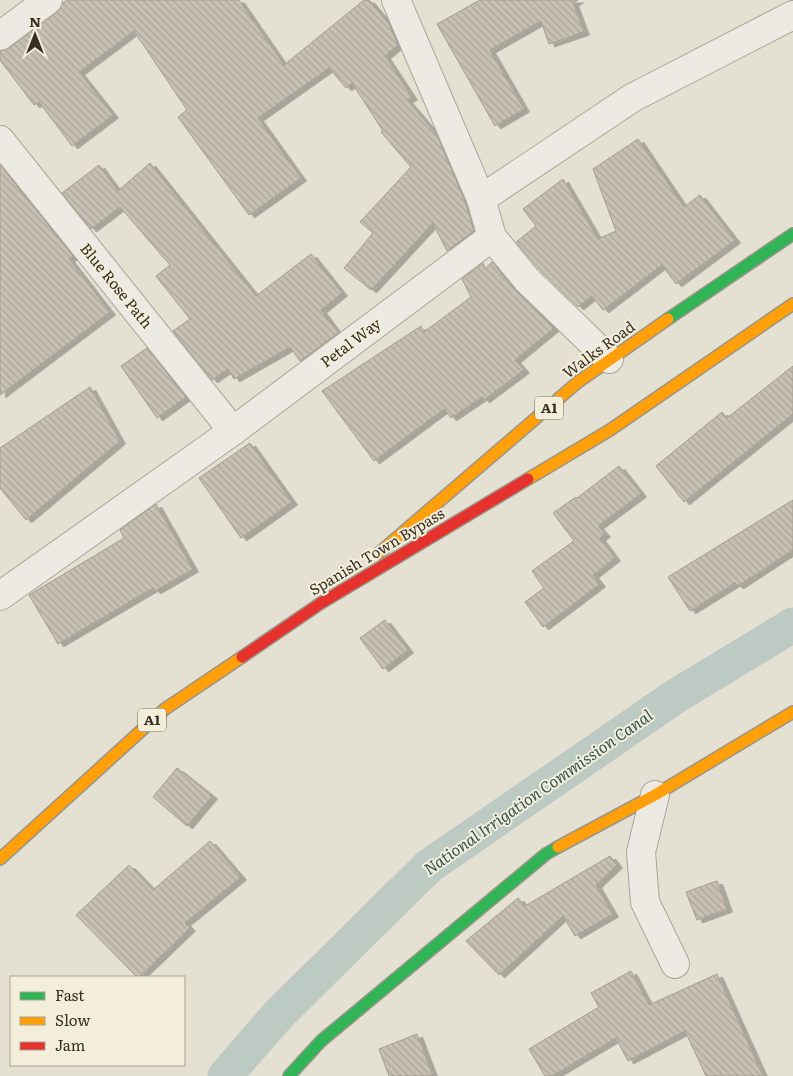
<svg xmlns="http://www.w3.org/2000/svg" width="793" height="1076" viewBox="0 0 793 1076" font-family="Literata,serif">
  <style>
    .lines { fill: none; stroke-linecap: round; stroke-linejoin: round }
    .canal { stroke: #bccac3; stroke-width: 35 }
    .building { fill: url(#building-back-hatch); stroke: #a49c91; filter: url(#shadow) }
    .street-casing { stroke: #aaa59a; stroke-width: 30 }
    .fast-casing { stroke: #99958a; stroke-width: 14 }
    .slow-casing { stroke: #99958a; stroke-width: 14 }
    .jam-casing { stroke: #99958a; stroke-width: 14 }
    .street { stroke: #eceae3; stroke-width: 28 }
    .fast { stroke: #30b455; stroke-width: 11 }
    .slow { stroke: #ff9f0a; stroke-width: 11 }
    .jam { stroke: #e5322d; stroke-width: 11 }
    .labels { text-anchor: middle; stroke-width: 4; stroke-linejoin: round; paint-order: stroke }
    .shield { fill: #f3eeda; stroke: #70685a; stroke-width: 1 }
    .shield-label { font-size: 14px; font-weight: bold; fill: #382f23 }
    .street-label { font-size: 15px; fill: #382f23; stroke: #f3eeda }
    .water-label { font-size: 16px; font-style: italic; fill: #345556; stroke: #f3eeda }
  </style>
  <defs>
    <pattern id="building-back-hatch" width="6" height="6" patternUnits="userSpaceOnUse" patternTransform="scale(1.25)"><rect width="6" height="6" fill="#c7c0b3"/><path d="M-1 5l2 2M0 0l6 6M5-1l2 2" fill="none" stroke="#aca59a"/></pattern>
    <filter id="shadow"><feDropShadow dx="5.5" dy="3" stdDeviation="0" flood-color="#0004"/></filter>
  </defs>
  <rect width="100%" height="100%" fill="#e4e0d2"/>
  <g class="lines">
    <path class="canal" d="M225,1076l54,-62 150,-148 247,-170 117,-71"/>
  </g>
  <g class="building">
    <path d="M67,0h172l45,65 80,-65h5l20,24 9,21 -13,11 27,41 -5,3 30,35 29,69 8,27 -27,20 -14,-28 -62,67 -27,-22 29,-35 -13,-11 51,-55 -30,-35 2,-1 -31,-48 -6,5 -17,-20 -71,50 43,60 -52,37 -71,-98 9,-7 -53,-79 -55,41 34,43 -41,31 -33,-44 -5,3 -34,-45v-9l9,-3 48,-36 6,-9z"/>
    <path d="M480,0h98l-5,3 11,29 -35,12 -8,-23 -51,29 34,59 -29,17 -58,-102z"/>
    <path d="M638,139l46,68 16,-12 35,45 -59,44 -14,-19 -59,45 -11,-14 -14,11 -39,-38 -23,-27 20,-16 -13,-17 40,-30 35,60 18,-8 -23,-62z"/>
    <path d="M150,163l106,133 55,-42 31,39 -21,17 17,23 -38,28 -10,-14 -56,32 -6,-10 -16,11 -39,-49 17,-12 -34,-43 14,-11 -50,-58 -29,22 -29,-36 37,-28 19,26z"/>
    <path d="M0,165l73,91 -4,3 41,53 -110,83z"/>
    <path d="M492,262l24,29 38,37 -39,32 9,10 -40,30 -2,-3 -31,21 -7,-9 -70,52 -52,-70 99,-65 3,6 47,-35 -9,-18 21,-16 2,6z"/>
    <path d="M147,348l39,49 -29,21 -36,-52z"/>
    <path d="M793,366v48l-109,88 -28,-36 66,-54 5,6z"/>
    <path d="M90,387l30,54 -94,79 -26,-32v-40z"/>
    <path d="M250,443l42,59 -51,36 -42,-60z"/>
    <path d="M619,466l22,28 -43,32 7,8 -5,4 15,20 -22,17 7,9 -57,43 -18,-25 19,-14 -12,-17 42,-30 -21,-28 23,-16 1,1z"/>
    <path d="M793,500v50l-55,36 -3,-3 -45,28 -22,-34z"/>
    <path d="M156,504l37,65 -38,22 -2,-3 -95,56 -29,-49 95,-57 -4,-8z"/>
    <path d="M385,620l23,30 -25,19 -23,-31z"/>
    <path d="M177,768l35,28 -25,30 -34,-29z"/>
    <path d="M210,841l31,36 -56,46 5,5 -51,49h-2l-61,-62 53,-50 24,25z"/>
    <path d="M610,856l7,9 -21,20 17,29 -38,22 -12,-20 -64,59 -33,-34 52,-43 7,8z"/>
    <path d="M717,881l10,28 -30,11 -11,-28z"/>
    <path d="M631,971l18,34 68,-31 46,102h-57l-21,-45 -57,30 -12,-23 -64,38h-7l-16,-27 70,-42 -8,-14z"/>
    <path d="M417,1034l16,42h-44l-10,-27z"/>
  </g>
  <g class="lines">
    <g class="street-casing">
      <g id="street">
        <path d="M396,0l85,199 11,38 35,43 82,79"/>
        <path d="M0,36l48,-36"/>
        <path d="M0,140l233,291"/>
        <path d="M481,199l151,-101 161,-83"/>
        <path d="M0,596l233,-165 259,-194"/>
        <path d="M655,795l-14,57 4,50 30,62"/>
      </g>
    </g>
    <g class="fast-casing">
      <g id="fast">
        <path d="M668,319l125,-85"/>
        <path d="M289,1076l32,-35 225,-187 12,-7"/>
      </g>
    </g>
    <g class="slow-casing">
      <g id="slow">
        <path d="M528,479l82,-49 183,-126"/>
        <path d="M379,553l199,-171 90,-63"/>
        <path d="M558,847l97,-52 138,-83"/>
        <path d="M0,859l165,-150 77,-52"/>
      </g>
    </g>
    <g class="jam-casing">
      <path id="jam" d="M242,657l79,-54 207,-124"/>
    </g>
    <use href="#street" class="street"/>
    <use href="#fast" class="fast"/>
    <use href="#slow" class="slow"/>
    <use href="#jam" class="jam"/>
  </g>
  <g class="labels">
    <g class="shield">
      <rect x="535" y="396.5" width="28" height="23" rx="4"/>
      <rect x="138" y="708.5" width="28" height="23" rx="4"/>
    </g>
    <g class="shield-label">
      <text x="549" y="413">A1</text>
      <text x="152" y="725">A1</text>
    </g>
    <g class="street-label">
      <text transform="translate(116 286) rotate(51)" y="5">Blue Rose Path</text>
      <text transform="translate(351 343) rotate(-37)" y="5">Petal Way</text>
      <text transform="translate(599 350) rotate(-36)" y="5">Walks Road</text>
      <text transform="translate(377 552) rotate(-31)" y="5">Spanish Town Bypass</text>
    </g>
    <g class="water-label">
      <text transform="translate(538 792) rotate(-35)" y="6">National Irrigation Commission Canal</text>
    </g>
  </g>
  <rect x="10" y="976" width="175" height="90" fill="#f3eeda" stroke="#a8a291"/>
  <rect x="20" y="992" width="25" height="8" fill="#30b455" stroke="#a8a291"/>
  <text x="55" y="1001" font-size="15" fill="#382f23">Fast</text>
  <rect x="20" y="1017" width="25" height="8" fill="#ff9f0a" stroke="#a8a291"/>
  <text x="55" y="1026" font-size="15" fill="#382f23">Slow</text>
  <rect x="20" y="1042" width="25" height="8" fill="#e5322d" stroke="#a8a291"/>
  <text x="55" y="1051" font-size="15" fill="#382f23">Jam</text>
  <g transform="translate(35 35)" stroke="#f3eeda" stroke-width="4" paint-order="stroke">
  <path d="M0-4L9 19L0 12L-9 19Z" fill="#382f23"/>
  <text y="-8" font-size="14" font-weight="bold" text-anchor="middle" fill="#382f23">N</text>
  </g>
</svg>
